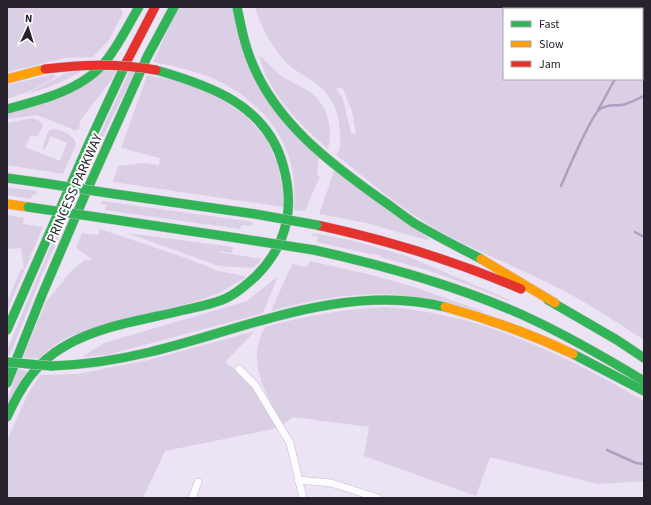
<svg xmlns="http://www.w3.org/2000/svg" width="651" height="505" viewBox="0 0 651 505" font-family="'Source Sans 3',sans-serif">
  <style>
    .green { fill: #dbcfe6; fill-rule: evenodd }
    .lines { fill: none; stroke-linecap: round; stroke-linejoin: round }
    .stream { stroke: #b09fbf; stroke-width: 2.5 }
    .street-casing { stroke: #c6c0cd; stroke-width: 8 }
    .fast-casing { stroke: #c6c0cd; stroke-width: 10 }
    .slow-casing { stroke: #c6c0cd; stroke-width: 10 }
    .jam-casing { stroke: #c6c0cd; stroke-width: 10 }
    .street { stroke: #fcfbfd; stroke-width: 7 }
    .fast { stroke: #30b455; stroke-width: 9 }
    .slow { stroke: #ff9f0a; stroke-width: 9 }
    .jam { stroke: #e5322d; stroke-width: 9 }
    .fast-bridge-casing { stroke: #c6c0cd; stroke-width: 10; stroke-linecap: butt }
    .jam-bridge-casing { stroke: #c6c0cd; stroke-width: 10; stroke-linecap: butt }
    .fast-bridge { stroke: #30b455; stroke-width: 9 }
    .jam-bridge { stroke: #e5322d; stroke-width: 9 }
    .labels { text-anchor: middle; stroke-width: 4; stroke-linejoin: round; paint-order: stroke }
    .street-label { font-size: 14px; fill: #27222d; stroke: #fff }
  </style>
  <rect width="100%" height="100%" fill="#ece3f4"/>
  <g class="green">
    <path d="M7,7h113l3,6 -14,27 -16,17 -28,1 -58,14z"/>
    <path d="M179,7h55l11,45 74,105 -2,18 3,1 -15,35 -11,-1c6,-62 -27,-107 -82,-132 -19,-8 -39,-12 -59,-16l21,-46z"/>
    <path d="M258,7h386v333c-26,-17 -52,-34 -80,-49 -42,-22 -87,-39 -128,-62 -36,-21 -67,-48 -100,-74 5,-4 4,-13 4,-20 0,-18 -6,-37 -21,-49 -12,-10 -26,-15 -36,-27 -13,-15 -22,-33 -28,-51zM504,9h138v70h-138zM342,87l10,24 4,23 -5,-1 -8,-34 -7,-10z"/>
    <path d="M259,55c8,7 16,16 25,23 9,5 19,9 27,15 18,14 22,36 17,56 -29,-26 -59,-54 -69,-94z"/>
    <path d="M81,71c-17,11 -35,18 -54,23l39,-21z"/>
    <path d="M99,71h17l-7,12 -27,35 -2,4 -1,7 -5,1 -37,-15 -30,4v-6z"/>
    <path d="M129,72h6l-30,60 -18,44 -4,-1 24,-56z"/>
    <path d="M54,74l2,3 -23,13 -26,9v-14z"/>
    <path d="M147,75l34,7 34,13 31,21 21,23 11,27 5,26v15l-170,-25 5,-16 26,-3 15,2 1,-7 -39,-10z"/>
    <path d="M32,118l6,2 5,5 -5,12 -7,-2 -6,12 35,14 7,-18 -16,-7 -6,13 -3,-1 7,-18c8,-3 26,5 27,14l-13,30 -56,-9v-42z"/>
    <path d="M334,169l61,47 35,23 -3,1 -61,-17 -47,-9 10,-28z"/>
    <path d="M7,187l30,4 -1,4h-4l-1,4 -24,-4z"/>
    <path d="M103,201l143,20 7,1 -1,4 -10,-1 -2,4 -135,-19 2,-5 -6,-1z"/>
    <path d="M7,215l17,3 -1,6 20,3 -36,84v-9l14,-33h3l-3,-21 -14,1z"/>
    <path d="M58,229l4,1 -19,42 -33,83h-3v-5z"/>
    <path d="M100,229l86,29 32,13 27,5v2l-26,15 -19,7 -127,35c-13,6 -24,13 -34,24l-16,-2 23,-55 26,-32 13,-10h8l-17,-12 6,-15 16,2z"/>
    <path d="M127,233l106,14 -1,6 -13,-2 -1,1 44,7 -8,8 -3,1 -32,-2z"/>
    <path d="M313,233l41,8 53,15 103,44 -1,1 -43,-17 -42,-15 -45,-12 1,-2 -6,-1v1l-57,-13 1,-5 -6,-1z"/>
    <path d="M310,261l66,15 38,11 68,24 -1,1c-16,-5 -33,-10 -50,-13 -56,-10 -106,-3 -160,12l21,-47 15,3z"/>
    <path d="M278,276l-15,37 -156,42 -25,2 22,-14 143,-42z"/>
    <path d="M385,307c92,5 180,48 259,94v80l-46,3 -108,-27 -14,39 -112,-40 5,-29 -76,-10 -10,7c-14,-24 -32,-53 -24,-83 1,-5 4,-9 6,-14 39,-11 79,-18 120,-20z"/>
    <path d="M255,331l-30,31 26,20 27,46 -113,23 -22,47h-136v-58l21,-46 12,-19 37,-1 72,-14z"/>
    <path d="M18,369l9,2 -20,36v-7z"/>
  </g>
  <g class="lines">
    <g class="stream">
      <path d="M642,30l2,-4"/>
      <path d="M598,110l17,-31"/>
      <path d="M561,186c5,-12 31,-72 39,-77 9,-5 12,-3 21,-4 8,-1 16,-6 23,-9"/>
      <path d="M635,232l9,5"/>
      <path d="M607,450l29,13 8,1"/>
    </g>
    <g class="street-casing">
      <g id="street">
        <path d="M239,369l16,16 35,58 13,55"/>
        <path d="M298,480l33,3 47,15"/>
        <path d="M192,498l6,-16"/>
      </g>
    </g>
    <g class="fast-casing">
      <g id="fast">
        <path d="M237,7c4,20 8,40 16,58 24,58 77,98 126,133 12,8 23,17 35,25 22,13 44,24 67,36"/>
        <path d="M7,109c34,-9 75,-19 98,-47 14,-17 23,-37 34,-55"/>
        <path d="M7,178l36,5"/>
        <path d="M108,193l147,21"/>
        <path d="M103,218l134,20"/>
        <path d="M314,250c73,16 145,36 213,67 41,19 79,41 117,64"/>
        <path d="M548,300l69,40 27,18"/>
        <path d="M7,330l82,-187 38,-82"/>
        <path d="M573,354l71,37"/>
        <path d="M51,366c34,-1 66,-6 99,-14 95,-23 196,-70 295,-45"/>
        <path d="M7,383l35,-88 42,-98 63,-140 27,-50"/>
        <path d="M7,417c13,-29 29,-55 58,-71 36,-21 79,-26 119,-36 12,-3 25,-5 38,-10 13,-5 24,-15 34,-24 32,-32 39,-69 27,-111 -16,-60 -74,-80 -127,-95"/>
      </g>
    </g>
    <g class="slow-casing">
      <g id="slow">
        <path d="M7,79l38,-10"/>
        <path d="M7,204l21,3"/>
        <path d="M481,259l74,44"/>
        <path d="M445,307c44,12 86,27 128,47"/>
      </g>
    </g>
    <g class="jam-casing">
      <g id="jam">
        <path d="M127,61l28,-54"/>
        <path d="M317,225c70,15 138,36 204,64"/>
      </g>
    </g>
    <use href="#street" class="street"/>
    <use href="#fast" class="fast"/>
    <use href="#slow" class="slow"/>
    <use href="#jam" class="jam"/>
    <g class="fast-bridge-casing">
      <g id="fast-bridge">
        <path d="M43,183l65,10"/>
        <path d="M28,207l75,11"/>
        <path d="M255,214l62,11"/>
        <path d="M237,238l77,12"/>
        <path d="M7,362l44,4"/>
      </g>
    </g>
    <g class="jam-bridge-casing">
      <path id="jam-bridge" d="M45,69c38,-5 74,-6 111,1"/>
    </g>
    <use href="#fast-bridge" class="fast-bridge"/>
    <use href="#jam-bridge" class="jam-bridge"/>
  </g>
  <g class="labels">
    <g class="street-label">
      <text transform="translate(74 188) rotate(-66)" y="5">PRINCESS PARKWAY</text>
    </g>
  </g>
  <rect width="651" height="505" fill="none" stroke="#27222d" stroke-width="16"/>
  <rect x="503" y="8" width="140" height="72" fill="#ffffff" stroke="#a9a7ab"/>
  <rect x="511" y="21" width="20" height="6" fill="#30b455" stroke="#a9a7ab"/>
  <text x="539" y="28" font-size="12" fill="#27222d">Fast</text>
  <rect x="511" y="41" width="20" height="6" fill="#ff9f0a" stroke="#a9a7ab"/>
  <text x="539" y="48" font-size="12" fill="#27222d">Slow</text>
  <rect x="511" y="61" width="20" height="6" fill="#e5322d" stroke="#a9a7ab"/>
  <text x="539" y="68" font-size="12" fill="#27222d">Jam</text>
  <g transform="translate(28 28) rotate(4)" stroke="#ffffff" stroke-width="3" paint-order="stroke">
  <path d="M0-3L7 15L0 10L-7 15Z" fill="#27222d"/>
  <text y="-6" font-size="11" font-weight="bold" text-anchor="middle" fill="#27222d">N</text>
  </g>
</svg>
